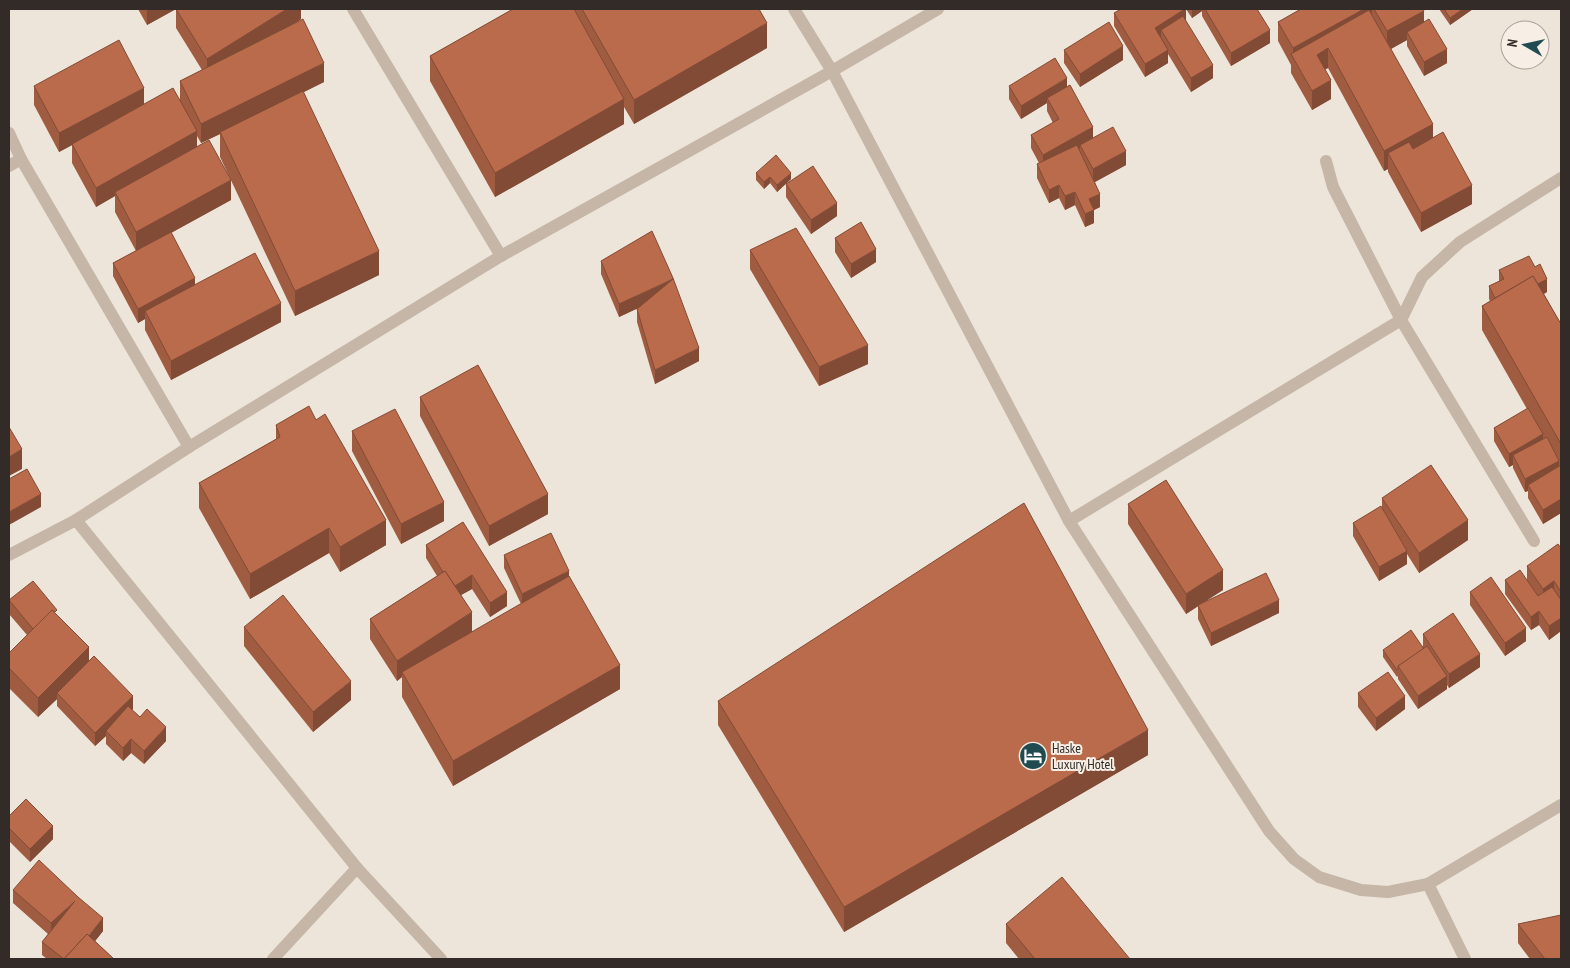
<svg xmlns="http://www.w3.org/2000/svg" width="1570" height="968" viewBox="0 0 1570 968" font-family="'PT Sans Narrow',sans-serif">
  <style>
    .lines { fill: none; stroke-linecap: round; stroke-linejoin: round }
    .minor { stroke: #c5b6a7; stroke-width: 12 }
    .wall { fill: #a05c41 }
    .shaded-wall { fill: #824b35 }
    .building { fill: #ba6b4c; stroke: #824b35 }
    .labels { text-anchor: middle; stroke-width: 4; stroke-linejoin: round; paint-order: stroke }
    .poi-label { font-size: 14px; fill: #322b27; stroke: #f7efe5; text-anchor: start }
  </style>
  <rect width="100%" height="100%" fill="#eee5da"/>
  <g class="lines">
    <g class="minor">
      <path d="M353,9l148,247"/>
      <path d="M794,9l38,62 237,450 200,310 25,28 25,18 42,13 27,2 40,-8 133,-79"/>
      <path d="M9,133l12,26 168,288"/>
      <path d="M1326,161l7,26 68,133 133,221"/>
      <path d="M9,166l12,-7"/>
      <path d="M76,520l281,348 84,91"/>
      <path d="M1069,521l332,-201 21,-43 38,-35 101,-64"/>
      <path d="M9,555l67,-35 113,-73 312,-191 331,-185 106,-62"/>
      <path d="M1428,884l37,75"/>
      <path d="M273,959l84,-91"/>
    </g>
  </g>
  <g class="wall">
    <path d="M138,9h163v10l-5,4 28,59 -21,10 76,183 -84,41 -75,-159v-23l-19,9 -4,-7v11l34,53 -60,33 24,52 86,37 -110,58 -26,-50v-11l-7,4 -25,-47v-13l23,-12 -21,-39v-16l-19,11 -24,-44v-18l-13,7 -25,-47v-19l110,18 36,-5v-18l22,-11 -26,-42v-19l-29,16z"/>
    <path d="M513,9h246l8,39 -133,76 -10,-17v17l-129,73 -65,-116v-25z"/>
    <path d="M1186,9h71l13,34 -39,23 -29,-50v-5l-10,7z"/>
    <path d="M1186,9v12l27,57 -22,14 -23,-38v9l-23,14 -31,-51v-13z"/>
    <path d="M1301,9h122l1,13 23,41 -23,13 -17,-30v-6l-16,9 42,89 39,66 -51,28 -33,-60v-3l-4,2 -56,-103 -3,1 6,30 -19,11 -21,-37v-8l-13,-24v-19z"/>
    <path d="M1439,9h34l-23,16z"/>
    <path d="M1064,50l59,10 -43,27 -16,-24z"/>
    <path d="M1009,86l58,1 26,51 33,27 -31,17 5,25 -6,3v13l-9,4 -10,-22 -10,5 -6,-12 -10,5 -12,-25v-14l2,-1 -8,-15v-13l22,-12 -6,-12v-8l-26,16 -12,-20z"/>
    <path d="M756,173l35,6 -14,13 -7,-9 -6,6 -8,-9z"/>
    <path d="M786,184l51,32 -26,18 -25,-37z"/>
    <path d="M835,238l41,24 -25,16 -16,-26z"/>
    <path d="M750,250l118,114 -49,22 -69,-117z"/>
    <path d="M601,261l98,100 -44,23 -18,-62v-13l1,-1 -19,9 -18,-43z"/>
    <path d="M1499,270l48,22 -3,2 17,30v189l-18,11 -15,-26v-7l-3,1 -12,-24v-3l-4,2 -15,-26v-13l33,-19 -45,-79v-24l8,-5 -1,-2v-13l10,-5z"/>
    <path d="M420,397l128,117 -59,32 -69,-130z"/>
    <path d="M276,425l110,120 -46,27 -11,-19 -79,46 -51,-91v-25l77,-44z"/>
    <path d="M352,431l92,90 -43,23 -49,-93z"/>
    <path d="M1382,498l86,42 -49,33 -12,-19v10l-28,17 -26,-45v-13l29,-15z"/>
    <path d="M1128,504l95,86 -23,14 79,9 -68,33 -13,-27v-13l-12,8 -58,-90z"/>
    <path d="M463,522l44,84 -17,11 -18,-28 -11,6 11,37 49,-28 -17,-36v-13l65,21 51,113 -167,97 -51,-89v-20l-5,4 -27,-42v-20l67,-43 -11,-18v-13z"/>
    <path d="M1561,548v83l-12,9 -10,-15 -8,5 -26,-36v-14h22v-14z"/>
    <path d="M1470,592l56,49 -21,15 -35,-51z"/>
    <path d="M9,600l48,15 32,46 44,48 -1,1 34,31 -22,23 -13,-11 -8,8 -17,-17v-8l-11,10 -38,-40v-7l-19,18 -29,-29v-35l18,-18 -18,-21z"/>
    <path d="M244,627l107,73 -38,32 -69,-86z"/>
    <path d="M1423,634l57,33 -31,21 -2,-3v4l-29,20 -20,-30v-3l-1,1 -14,-20v-7l40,-4z"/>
    <path d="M1358,693l47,16 -29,22 -18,-24z"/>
    <path d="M718,701l430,54 -304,177 -126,-207z"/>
    <path d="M9,816l44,23 -23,23 -21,-21z"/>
    <path d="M13,890l90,41 -8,10 19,18h-67l-5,-4v-13l6,-8 -35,-31z"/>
    <path d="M1006,924l124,35h-111l-13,-16z"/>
    <path d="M1518,924l43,35h-31l-12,-16z"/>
  </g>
  <g class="shaded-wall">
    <path d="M147,9h29l-29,16z"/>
    <path d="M287,9h14v10l-94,59v-19z"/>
    <path d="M1185,9h1v12l-25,9v7l-6,4v-13z"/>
    <path d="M1192,9h10v2l-10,7z"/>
    <path d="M1364,9h8v15l-44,25v19l-11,6 -24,-17v-9z"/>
    <path d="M1463,9h10l-23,16v-7z"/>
    <path d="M1424,11v19l-17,2v8l-20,11v-20z"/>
    <path d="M767,23v25l-133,76v-24z"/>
    <path d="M1270,30v13l-39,23v-13z"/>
    <path d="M1123,46v14l-43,27v-13z"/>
    <path d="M1447,49v14l-23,13v-14z"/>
    <path d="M1168,50v13l-23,14v-13z"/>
    <path d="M324,63v19l-103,52 -1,-2v2l-19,9v-19z"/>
    <path d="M1213,65v13l-22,14v-14z"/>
    <path d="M1067,78v13l-20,7v5l-26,16v-13z"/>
    <path d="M1331,80v19l-19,11v-19z"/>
    <path d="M144,88v19l-85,45v-19z"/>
    <path d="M624,99v25l-129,73v-24z"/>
    <path d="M1433,124v20l-38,21 -7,-12v16l-4,2v-20z"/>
    <path d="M1093,127v14l-13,4v3l-37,21v-14z"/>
    <path d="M197,131v20l-82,41v4l-19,11v-19z"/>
    <path d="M1126,151v14l-33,18v-14z"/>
    <path d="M791,173v6l-14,13v-7z"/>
    <path d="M770,177v6l-6,6v-7z"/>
    <path d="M231,180v20l-95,52v-20z"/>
    <path d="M1059,185v13l-10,5v-13z"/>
    <path d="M1472,185v19l-51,28v-19z"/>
    <path d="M1075,192v13l-10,5v-14z"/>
    <path d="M1100,194v13l-6,3v13l-9,4v-13l4,-15z"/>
    <path d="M837,203v13l-26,18v-14z"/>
    <path d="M876,249v13l-25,16v-14z"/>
    <path d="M379,251v24l-84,41v-25z"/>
    <path d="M195,278v14l-50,19v8l-7,4v-14z"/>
    <path d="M673,279v13l-54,25v-13z"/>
    <path d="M1547,279v13l-49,25v-14z"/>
    <path d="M281,303v19l-110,58v-19z"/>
    <path d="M868,345v19l-49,22v-19z"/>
    <path d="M699,348v13l-44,23v-14z"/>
    <path d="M1543,434v13l-30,8v10l-4,2v-13z"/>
    <path d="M22,449v20l-13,7v-19z"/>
    <path d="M1559,461v13l-31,11v6l-3,1v-13z"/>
    <path d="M41,494v13l-32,18v-13z"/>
    <path d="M548,494v20l-59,32v-20z"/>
    <path d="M1561,499v14l-18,11v-14z"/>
    <path d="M444,502v19l-43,23v-20z"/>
    <path d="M386,520v25l-46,27v-25z"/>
    <path d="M1468,520v20l-49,33v-20z"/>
    <path d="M329,528v25l-79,46v-25z"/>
    <path d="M1407,551v13l-28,17v-14z"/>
    <path d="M1223,570v20l-37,24v-20z"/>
    <path d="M569,571v14l-47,22v-13z"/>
    <path d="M472,575v14l-20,11v-13z"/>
    <path d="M1554,581v14l-11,8v-14z"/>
    <path d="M507,592v14l-17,11v-14z"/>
    <path d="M1279,600v13l-68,33v-13z"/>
    <path d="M1539,611v14l-8,5v-13z"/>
    <path d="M472,612v20l-70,40v5l-5,4v-20z"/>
    <path d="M1561,618v13l-12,9v-14z"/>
    <path d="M1526,628v13l-21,15v-13z"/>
    <path d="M89,647v20l-32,26v6l-19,18v-19z"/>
    <path d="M1480,654v13l-31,21v-14z"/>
    <path d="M620,665v24l-167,97v-25z"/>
    <path d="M1447,676v13l-29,20v-13z"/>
    <path d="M351,681v19l-38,32v-20z"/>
    <path d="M133,696v13l-25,24 -2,-2v5l-11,10v-13z"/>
    <path d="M1405,696v13l-29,22v-13z"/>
    <path d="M166,727v14l-22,23v-13z"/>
    <path d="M1148,730v25l-304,177v-25z"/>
    <path d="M131,739v14l-8,8v-13z"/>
    <path d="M53,826v13l-23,23v-13z"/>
    <path d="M75,901l-24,35v-13z"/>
    <path d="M103,918v13l-22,28h-11z"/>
  </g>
  <g class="building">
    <path d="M176,9h111l-80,50z"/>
    <path d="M513,9h61l50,90 -129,74 -65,-117z"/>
    <path d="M582,9h177l8,14 -133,77z"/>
    <path d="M1121,9h64l-30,19 13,22 -23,14 -31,-51z"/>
    <path d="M1205,9h52l13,21 -39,23z"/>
    <path d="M1301,9h63l-71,39 -15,-26z"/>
    <path d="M1374,9h49l1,2 -37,20z"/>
    <path d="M1444,9h19l-13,9z"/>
    <path d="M1369,10l64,114 -49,27 -56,-103 -11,7 14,25 -19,11 -21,-37z"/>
    <path d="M1183,16l30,49 -22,13 -30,-48z"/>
    <path d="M303,19l21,44 -123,61 -21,-43z"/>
    <path d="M1429,19l18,30 -23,13 -17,-30z"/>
    <path d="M1109,22l14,24 -43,28 -16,-24z"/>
    <path d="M119,40l25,48 -85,45 -25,-47z"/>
    <path d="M1055,58l12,20 -46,28 -12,-20z"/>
    <path d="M1070,85l23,42 -50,28 -12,-20 28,-16 -12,-21z"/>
    <path d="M173,88l24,43 -101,57 -24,-44z"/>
    <path d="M303,91l76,160 -84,40 -75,-159z"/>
    <path d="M1113,127l13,24 -33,18 -13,-24z"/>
    <path d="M1443,132l29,53 -51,28 -33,-60 21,-11 4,7z"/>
    <path d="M209,140l22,40 -95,52 -21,-40z"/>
    <path d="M1077,145l23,49 -11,5 5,11 -9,4 -10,-22 -10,4 -6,-11 -10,5 -12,-26z"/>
    <path d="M776,155l15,18 -14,12 -7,-8 -6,5 -8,-9z"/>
    <path d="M813,166l24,37 -26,17 -25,-36z"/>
    <path d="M861,222l15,27 -25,15 -16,-26z"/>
    <path d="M796,228l72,117 -49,22 -69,-117z"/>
    <path d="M652,231l21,47 26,70 -44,22 -18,-61 36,-30 -54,25 -18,-43z"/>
    <path d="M171,232l24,46 -57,31 -25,-46z"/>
    <path d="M255,253l26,50 -110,58 -26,-50z"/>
    <path d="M1529,256l6,11 5,-3 7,15 -9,5 -5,-8 -38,22 -6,-12 15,-7 -5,-9z"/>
    <path d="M1533,276l28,48v120l-79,-138z"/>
    <path d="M478,365l70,129 -59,32 -69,-129z"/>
    <path d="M309,406l7,14 9,-6 61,106 -46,27 -11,-19 -79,46 -51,-91 81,-46 -4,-12z"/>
    <path d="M1528,408l15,26 -34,20 -15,-26z"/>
    <path d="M395,409l49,93 -43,22 -49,-93z"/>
    <path d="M9,427l13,22 -13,8z"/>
    <path d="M1547,437l12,24 -34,18 -12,-24z"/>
    <path d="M1431,465l37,55 -49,33 -37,-55z"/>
    <path d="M1561,465v34l-18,11 -15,-25z"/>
    <path d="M27,469l14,25 -32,18v-33z"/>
    <path d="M1166,480l57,90 -37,24 -58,-90z"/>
    <path d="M1024,503l124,227 -304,177 -126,-206z"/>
    <path d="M1381,506l26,45 -28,16 -26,-44z"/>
    <path d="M463,522l44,70 -17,11 -18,-28 -17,11 -10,-15 -2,1 -17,-27z"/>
    <path d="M551,533l18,38 -47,23 -18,-39z"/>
    <path d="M1558,544l3,4v44l-7,-11 -11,8 -16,-23z"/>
    <path d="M1520,570l18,26 14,-9 9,13v18l-12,8 -10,-15 -8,6 -26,-37z"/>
    <path d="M445,571l27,41 -75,49 -27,-42z"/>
    <path d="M1266,573l13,27 -68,33 -13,-28z"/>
    <path d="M569,576l51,89 -167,96 -51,-89z"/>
    <path d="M1491,577l35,51 -21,15 -35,-51z"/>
    <path d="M33,581l24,29 -2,2 -3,-2 -19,19 -24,-29z"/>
    <path d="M283,595l68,86 -38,31 -69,-85z"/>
    <path d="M52,610l37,37 -51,51 -29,-30v-15z"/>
    <path d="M1453,613l27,41 -31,20 -26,-40z"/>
    <path d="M1411,630l13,19 -26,17v3l-1,1 -14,-20z"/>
    <path d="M1427,646l20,30 -29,20 -20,-30z"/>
    <path d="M94,656l39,40 -38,37 -38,-40z"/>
    <path d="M1388,672l17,24 -29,22 -18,-25z"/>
    <path d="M128,706l12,11 7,-8 19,18 -22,24 -13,-12 -8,9 -17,-17z"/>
    <path d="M26,799l27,27 -23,23 -21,-21v-12z"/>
    <path d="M39,860l39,37 25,21 -14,18 -2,-2 -23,25 -22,-17 33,-41 -24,22 -38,-33z"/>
    <path d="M1062,877l68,82h-95l-29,-35z"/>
    <path d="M1561,915v44h-16l-27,-35z"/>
    <path d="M87,934l27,25h-50z"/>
  </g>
  <defs>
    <g id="hotel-disc" transform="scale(1.4375)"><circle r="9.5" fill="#204b50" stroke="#f7efe5"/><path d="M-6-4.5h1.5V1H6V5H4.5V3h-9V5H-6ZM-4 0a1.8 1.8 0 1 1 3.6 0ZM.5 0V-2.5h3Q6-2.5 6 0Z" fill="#fff"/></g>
  </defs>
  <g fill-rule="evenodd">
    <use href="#hotel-disc" x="1033" y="756"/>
  </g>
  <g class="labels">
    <g class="poi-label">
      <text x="1052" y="753">Haske<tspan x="1052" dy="16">Luxury Hotel</tspan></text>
    </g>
  </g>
  <rect width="1570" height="968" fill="none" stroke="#322b27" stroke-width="20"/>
  <g transform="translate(1525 45) rotate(279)"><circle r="24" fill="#f7efe5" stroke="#a8a199"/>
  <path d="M0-4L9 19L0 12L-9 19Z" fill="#204b50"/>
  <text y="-8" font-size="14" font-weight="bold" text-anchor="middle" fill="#322b27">N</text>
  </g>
</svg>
